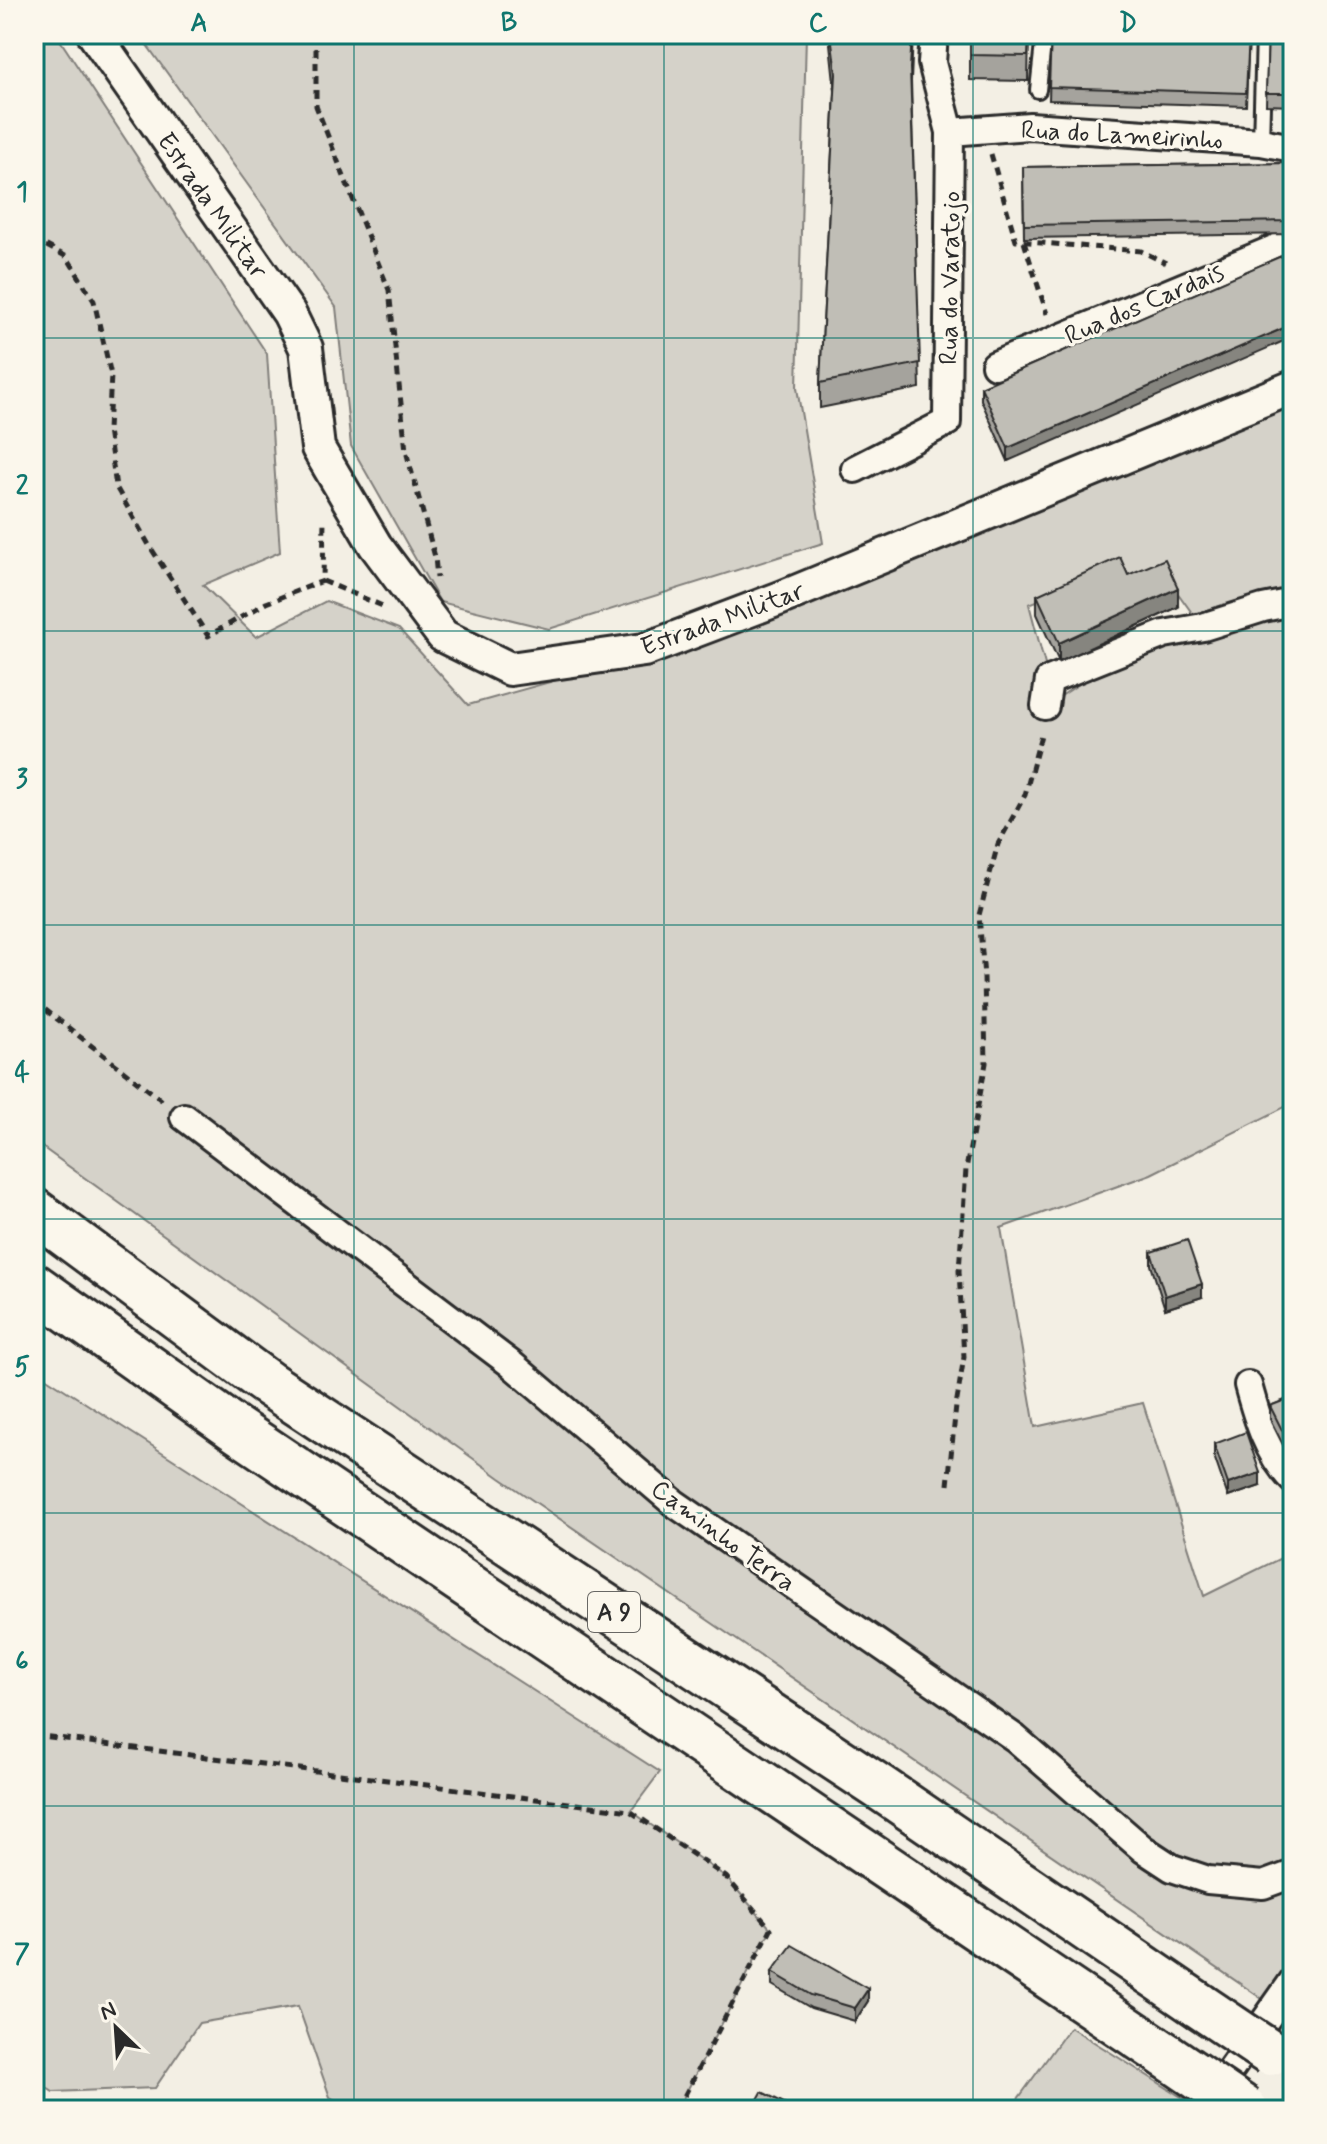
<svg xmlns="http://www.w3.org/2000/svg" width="1327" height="2144" viewBox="0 0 1327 2144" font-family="Mynerve,sans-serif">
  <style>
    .green { fill: #d5d2c9; stroke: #807e7a; stroke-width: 2; fill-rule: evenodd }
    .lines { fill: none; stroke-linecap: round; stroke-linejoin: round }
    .service-casing { stroke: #2b2b2b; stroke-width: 20 }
    .minor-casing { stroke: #2b2b2b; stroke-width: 32 }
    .tertiary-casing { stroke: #2b2b2b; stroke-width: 38 }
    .motorway-casing { stroke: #2b2b2b; stroke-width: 50 }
    .path { stroke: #2b2b2b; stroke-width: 5; stroke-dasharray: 8 6; stroke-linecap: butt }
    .service { stroke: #fbf7ec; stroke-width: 14 }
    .minor { stroke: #fbf7ec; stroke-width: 26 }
    .tertiary { stroke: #fbf7ec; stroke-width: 32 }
    .motorway { stroke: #fbf7ec; stroke-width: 44 }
    .motorway-bridge-casing { stroke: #2b2b2b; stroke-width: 50; stroke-linecap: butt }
    .motorway-bridge { stroke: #fbf7ec; stroke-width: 44 }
    .wall { fill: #a5a39d; stroke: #2b2b2b; stroke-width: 2 }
    .shaded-wall { fill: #86857f; stroke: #2b2b2b; stroke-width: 2 }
    .building { fill: #c0beb6; stroke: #2b2b2b; stroke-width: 2 }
    .grid { fill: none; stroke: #0f766e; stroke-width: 2; stroke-opacity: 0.55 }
    .labels { text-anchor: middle; stroke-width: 7; stroke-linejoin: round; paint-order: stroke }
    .shield { fill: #fbf7ec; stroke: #696865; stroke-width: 2 }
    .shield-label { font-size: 24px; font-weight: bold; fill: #2b2b2b }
    .street-label { font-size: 26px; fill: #2b2b2b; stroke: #fbf7ec }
    .neatline { fill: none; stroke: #0f766e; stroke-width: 3 }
    .grid-label { font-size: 26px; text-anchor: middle; font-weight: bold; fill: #0f766e }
  </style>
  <rect width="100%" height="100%" fill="#f3efe4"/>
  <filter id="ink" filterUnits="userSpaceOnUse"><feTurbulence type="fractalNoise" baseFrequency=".0125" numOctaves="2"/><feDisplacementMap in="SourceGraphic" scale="16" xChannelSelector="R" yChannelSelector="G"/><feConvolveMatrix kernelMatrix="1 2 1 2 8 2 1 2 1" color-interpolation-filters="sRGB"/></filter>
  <g filter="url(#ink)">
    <g class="green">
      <path d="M34,34h22l211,320 13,198 -77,33 53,52 70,-36 73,28 69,76 289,-81 536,-219v698l-142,71 -150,54 34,199 108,-24 61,193 89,-44v468l-793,-542 -458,-331 -8,-10zM1124,566l8,18 30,-13 40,56 -63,17 -93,62 3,-26 -20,-76z"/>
      <path d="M139,34h667l-9,354 26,155 -274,86 -109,-27 -89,-156 -15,-139z"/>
      <path d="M34,1370l626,402 -29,39 95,66 45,52 -94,181h-324l-23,-13 -32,-91 -99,17 -44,65 -102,4 -19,-12z"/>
      <path d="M1070,2027l132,83h-192z"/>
    </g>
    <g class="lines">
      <g class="service-casing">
        <g id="service">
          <path d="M1038,90l6,-56"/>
          <path d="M1261,142l3,-108"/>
        </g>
      </g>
      <g class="minor-casing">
        <g id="minor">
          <path d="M950,132l80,-6 231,16 32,6"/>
          <path d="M995,365l298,-124"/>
          <path d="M855,469l92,-47 3,-290 -18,-69 2,-29"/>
          <path d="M1045,706l4,-26 115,-46 39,-7 60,-19 30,-6"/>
          <path d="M184,1117l327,247 163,139 341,235 128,111 29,19 36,12 55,5 30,-11"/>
          <path d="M1248,1385c9,33 20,71 45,95"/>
          <path d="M1202,2110l91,-129"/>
        </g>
      </g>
      <g class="tertiary-casing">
        <path id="tertiary" d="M94,34l195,279 17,35 12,100 57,97 68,91 67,33 134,-19 137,-52 512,-211"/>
      </g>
      <g class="motorway-casing">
        <g id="motorway">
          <path d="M34,1211l233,172 612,404 321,219"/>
          <path d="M34,1286l200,142 933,628"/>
        </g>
      </g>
      <g class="path">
        <path d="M316,34v72l73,184 17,161 29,106 2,21"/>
        <path d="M991,154l25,87 125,10 25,12"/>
        <path d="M34,239l33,18 27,44 17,74 -3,55 8,57 33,58 59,91 58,-33 57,-22 1,-63"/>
        <path d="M1024,242l23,72"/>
        <path d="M323,581l62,26"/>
        <path d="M34,1001l130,101"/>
        <path d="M948,1485l8,-79 8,-49 -5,-86 7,-102 20,-106 -2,-86 -5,-62 19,-71 27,-49 17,-64"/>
        <path d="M34,1735l596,76 96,66 45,52 -94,181"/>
      </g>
      <use href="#service" class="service"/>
      <use href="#minor" class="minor"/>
      <use href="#tertiary" class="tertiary"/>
      <use href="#motorway" class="motorway"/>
      <g class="motorway-bridge-casing">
        <g id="motorway-bridge">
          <path d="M1200,2006l70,47"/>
          <path d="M1167,2056l78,53"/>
        </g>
      </g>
      <use href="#motorway-bridge" class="motorway-bridge"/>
    </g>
    <g class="wall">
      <path d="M829,34h84l-2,47 9,307 -100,20v-25l15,-292z"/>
      <path d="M970,34h59l-1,47 -58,-1z"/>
      <path d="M1051,34h198l-3,72 -197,-6z"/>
      <path d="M1268,34h25v72l-27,-1z"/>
      <path d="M1293,163v71l-269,4 -1,-71z"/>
      <path d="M1293,251l-285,210 -27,-61v-13z"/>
      <path d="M1128,575l50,32 -119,55 -22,-48v-19z"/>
      <path d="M1293,1124v29l-4,-7v-19z"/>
      <path d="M1151,1252l51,45 -37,12 -14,-44z"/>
      <path d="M1293,1397v46l-9,4 -14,-28v-13z"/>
      <path d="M1214,1444l46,42 -32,11 -14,-41z"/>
      <path d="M772,1972l96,29 -13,20 -44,-13 -39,-23z"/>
    </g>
    <g class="shaded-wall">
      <path d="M1293,324v13l-285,124v-13z"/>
      <path d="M1178,588v19l-119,55v-19z"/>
      <path d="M1202,1284v13l-37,12v-13z"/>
      <path d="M1293,1430v13l-9,4v-13z"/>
      <path d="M1260,1473v13l-32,11v-13z"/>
      <path d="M868,1989v12l-13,20v-13z"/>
    </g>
    <g class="building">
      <path d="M831,34h81l-2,34 10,295 -100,20 16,-309z"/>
      <path d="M970,34h59l-1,22 -58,-1z"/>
      <path d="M1051,34h198l-3,59 -197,-6z"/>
      <path d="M1268,34h25v59h-27z"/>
      <path d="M1293,163v58l-269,4 -1,-58z"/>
      <path d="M1293,251v73l-285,124 -27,-61z"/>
      <path d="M1120,557l8,18 37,-16 13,29 -119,55 -22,-48z"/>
      <path d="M1293,1124v10l-4,-7z"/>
      <path d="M1187,1240l15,44 -37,12 -14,-44z"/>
      <path d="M1293,1397v33l-9,4 -14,-28z"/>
      <path d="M1246,1432l14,41 -32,11 -14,-40z"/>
      <path d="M792,1945l76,44 -13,19 -44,-13 -39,-23z"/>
      <path d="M762,2092l22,11 -3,7h-29z"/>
    </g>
  </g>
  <path class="grid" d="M354,34v2076M664,34v2076M973,34v2076M34,338h1259M34,631h1259M34,925h1259M34,1219h1259M34,1513h1259M34,1806h1259"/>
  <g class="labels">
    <rect class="shield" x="588" y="1592" width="52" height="40" rx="6"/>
    <g class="shield-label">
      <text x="614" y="1620">A 9</text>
    </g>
    <g class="street-label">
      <text transform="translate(1122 134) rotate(3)" y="9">Rua do Lameirinho</text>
      <text transform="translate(213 205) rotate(55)" y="9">Estrada Militar</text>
      <text transform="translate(949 278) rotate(-89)" y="9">Rua do Varatojo</text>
      <text transform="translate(1144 303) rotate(-23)" y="9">Rua dos Cardais</text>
      <text transform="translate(722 618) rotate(-20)" y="9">Estrada Militar</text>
      <text transform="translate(724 1535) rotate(36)" y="9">Caminho Terra</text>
    </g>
  </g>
  <rect width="1327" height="2144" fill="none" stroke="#fbf7ec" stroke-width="88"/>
  <g transform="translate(116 2028) rotate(335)" stroke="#fbf7ec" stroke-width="6" paint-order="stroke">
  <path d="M0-6L14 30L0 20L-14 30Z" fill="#2b2b2b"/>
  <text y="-12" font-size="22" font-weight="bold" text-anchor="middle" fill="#2b2b2b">N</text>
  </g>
  <rect x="44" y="44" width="1239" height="2056" class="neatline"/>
  <g class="grid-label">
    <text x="199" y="31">A</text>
    <text x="509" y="31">B</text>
    <text x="818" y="31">C</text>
    <text x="1128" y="31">D</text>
    <text x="22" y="200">1</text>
    <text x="22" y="494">2</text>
    <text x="22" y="787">3</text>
    <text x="22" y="1081">4</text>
    <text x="22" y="1375">5</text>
    <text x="22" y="1669">6</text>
    <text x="22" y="1962">7</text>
  </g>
</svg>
